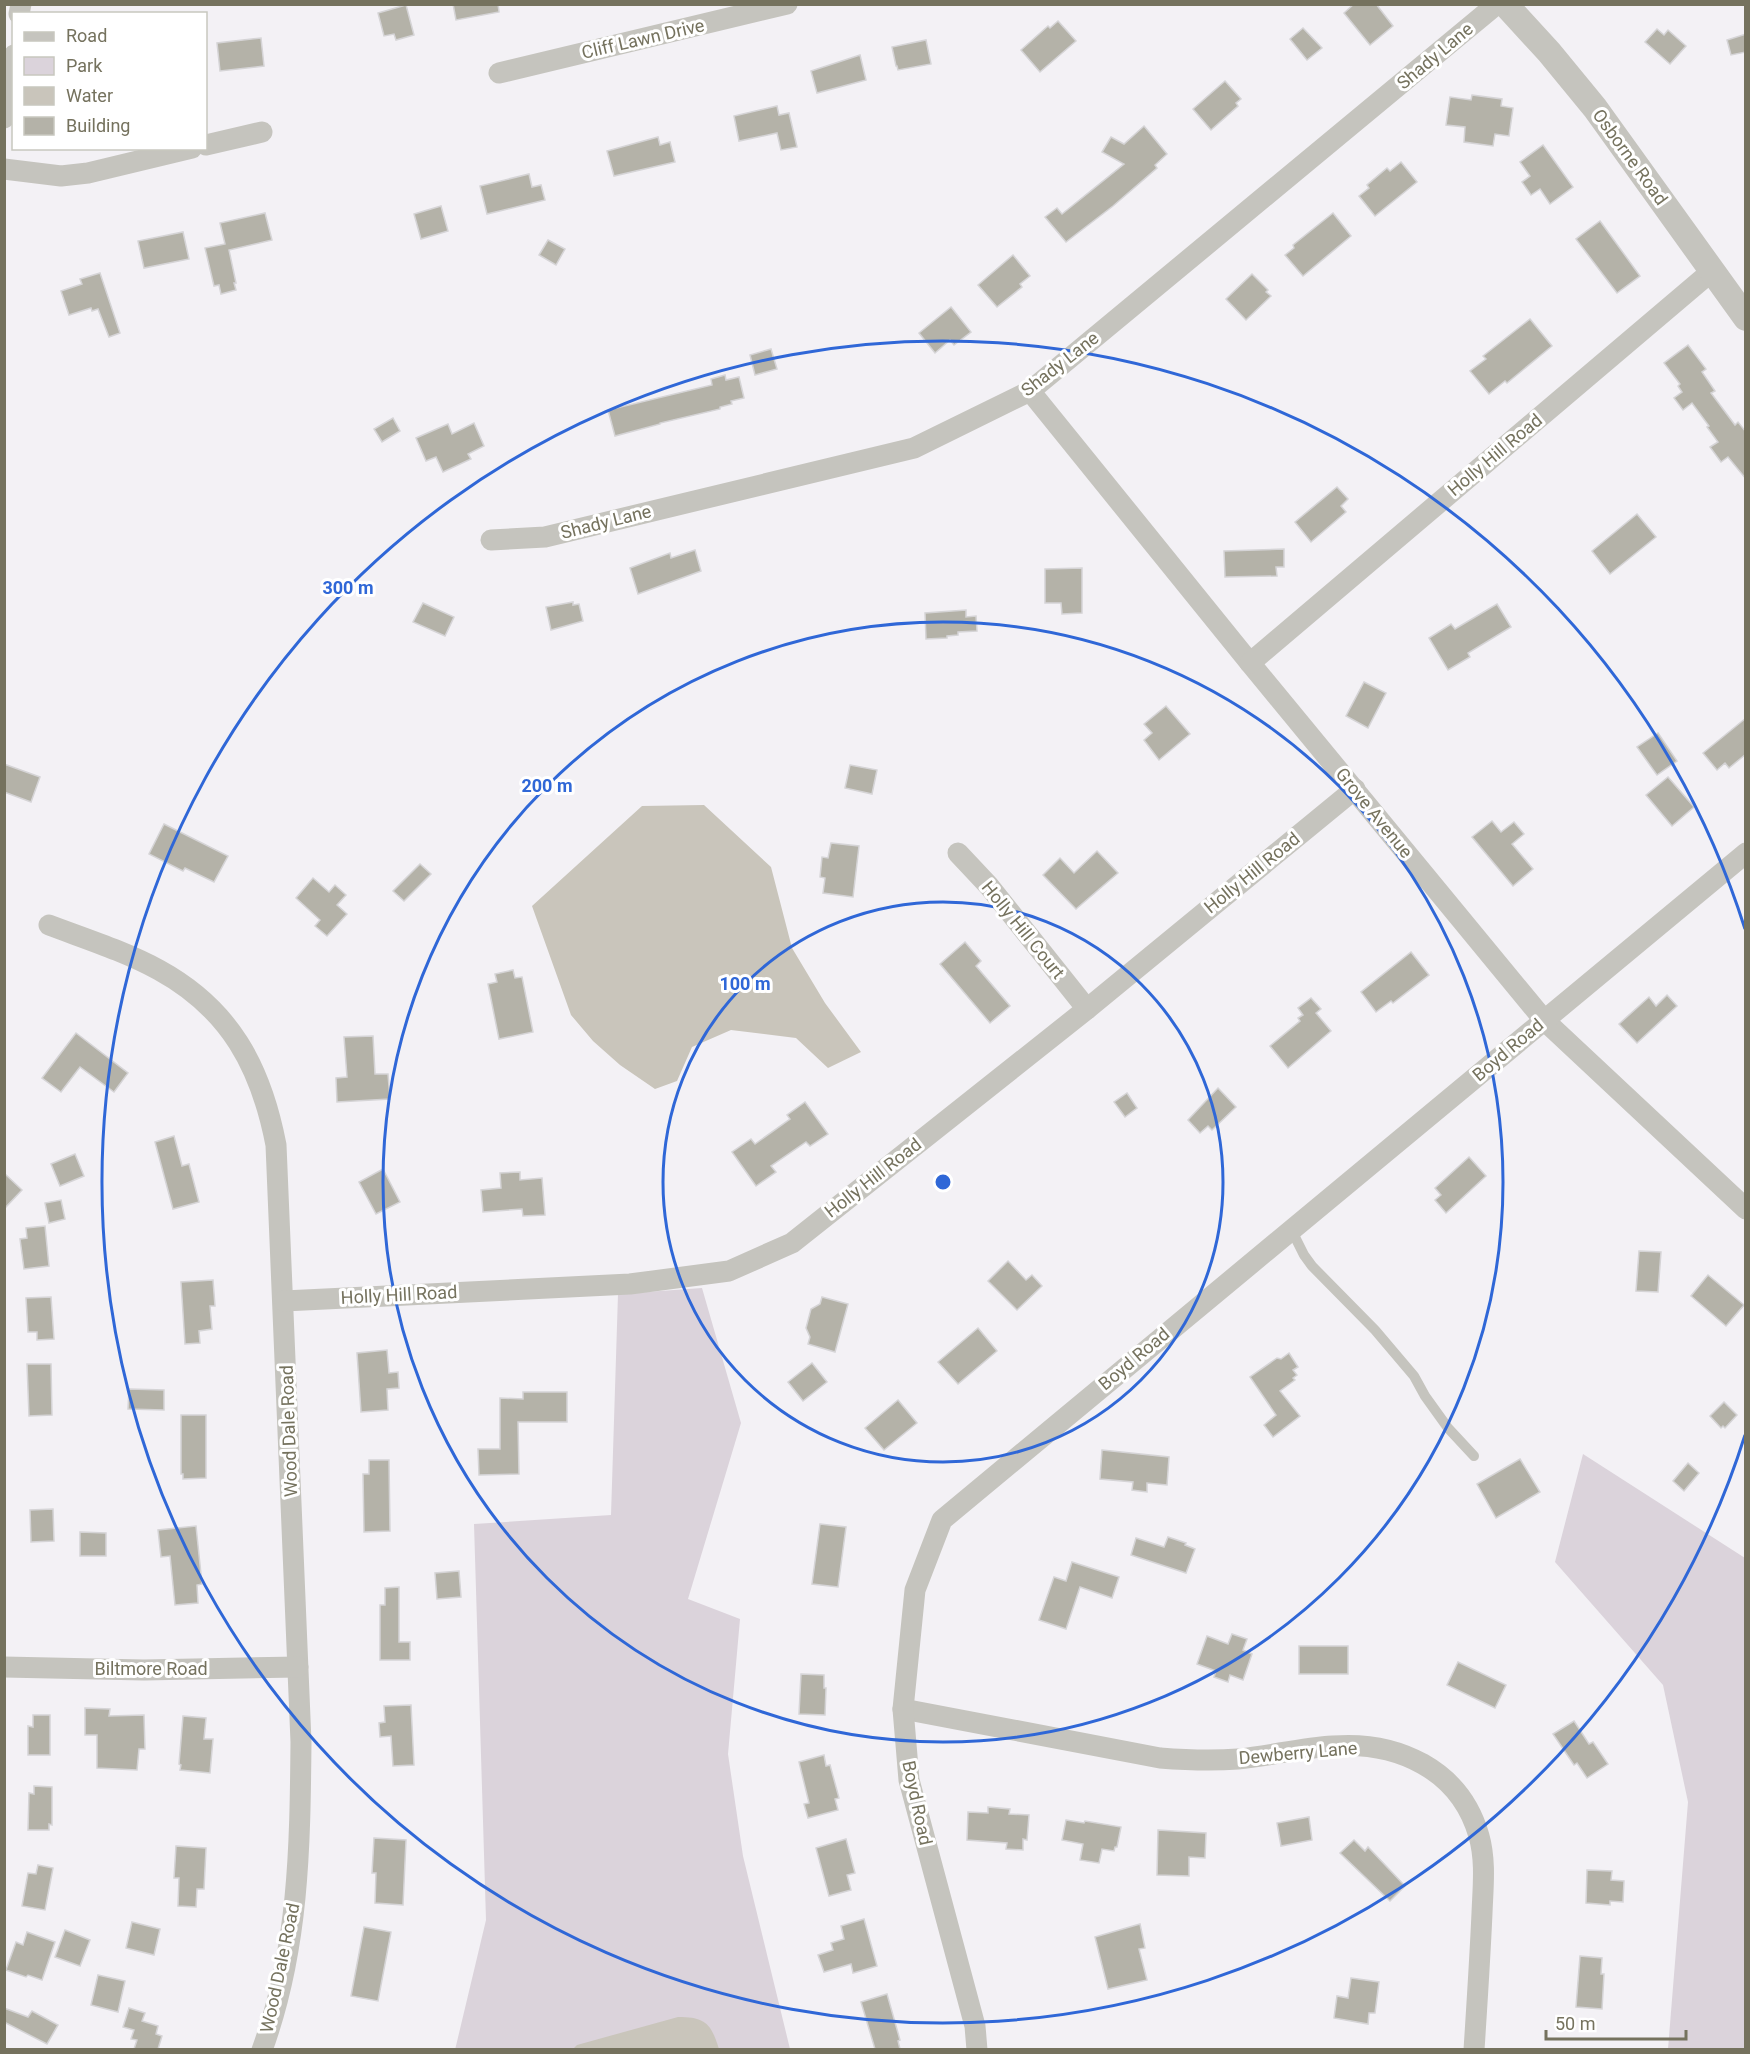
<svg xmlns="http://www.w3.org/2000/svg" width="1750" height="2054" viewBox="0 0 1750 2054" font-family="Roboto,sans-serif">
  <style>
    .green { fill: #dbd3db }
    .water { fill: #c9c5bb }
    .building { fill: #b4b2a8; stroke: #d5d4d6; stroke-width: 1.5 }
    .lines { fill: none; stroke-linecap: round; stroke-linejoin: round }
    .service { stroke: #c5c4be; stroke-width: 10 }
    .minor { stroke: #c5c4be; stroke-width: 21 }
    .tertiary { stroke: #c5c4be; stroke-width: 26 }
    .ring { fill: none; stroke: #2f67d7; stroke-width: 3 }
    .labels { text-anchor: middle; stroke-width: 6; stroke-linejoin: round; paint-order: stroke }
    .street-label { font-size: 18px; fill: #75725e; stroke: #fff }
    .centre { fill: #2f67d7; stroke: #fff; stroke-width: 3 }
    .ring-label { font-size: 18px; text-anchor: middle; font-weight: bold; fill: #2f67d7; stroke: #fff; stroke-width: 6; stroke-linejoin: round; paint-order: stroke }
  </style>
  <rect width="100%" height="100%" fill="#f3f1f5"/>
  <g class="green">
    <path d="M702,1288l39,135 -53,176 52,20 -12,135 15,102 47,193 -335,1 31,-130 -12,-396 137,-9 7,-221z"/>
    <path d="M1583,1454l162,104v491h-77l20,-247 -25,-117 -108,-123z"/>
  </g>
  <g class="water">
    <path d="M642,806l62,-1 67,62 21,81 33,55 36,49 -33,16 -32,-30 -65,-8 -39,17 -15,34 -22,8 -35,-24 -27,-24 -22,-26 -39,-109z"/>
    <path d="M678,2017c28,0 33,7 41,32h-146l4,-4z"/>
  </g>
  <g class="building">
    <path d="M453,4h45l1,8 -43,8z"/>
    <path d="M1354,4h22l17,22 -23,19 -26,-32z"/>
    <path d="M406,5l8,30 -18,5 -2,-6 -10,2 -6,-23z"/>
    <path d="M1058,21l18,20 -36,31 -19,-22 27,-24 2,2z"/>
    <path d="M1303,28l19,20 -15,12 -17,-21z"/>
    <path d="M1657,29l7,6 4,-5 18,16 -16,18 -25,-22z"/>
    <path d="M1746,34v18l-15,3 -4,-15z"/>
    <path d="M261,38l3,28 -44,5 -3,-28z"/>
    <path d="M926,40l5,24 -33,6 -1,-4h-1l-4,-19z"/>
    <path d="M860,55l6,25 -49,13 -6,-22z"/>
    <path d="M1225,81l16,18 -5,4 2,3 -27,24 -18,-21z"/>
    <path d="M1472,95l30,4 -1,7 12,2 -4,28 -14,-2 -2,12 -29,-4 1,-15 -19,-2 4,-28 21,3z"/>
    <path d="M777,106l2,9 10,-2 8,34 -16,3 -4,-17 -38,8 -5,-25z"/>
    <path d="M1144,126l23,28 -12,11 2,3 -44,38 -47,36 -21,-25 12,-9 5,6 62,-50 -22,-12 9,-15 13,7z"/>
    <path d="M658,137l2,8 10,-3 5,20 -61,14 -7,-25z"/>
    <path d="M1543,145l30,42 -23,17 -10,-15 -9,6 -9,-13 8,-6 -10,-14z"/>
    <path d="M1401,162l16,20 -42,34 -16,-20 10,-8 -2,-3 20,-17 3,3z"/>
    <path d="M529,174l3,13 9,-2 4,15 -58,14 -7,-28z"/>
    <path d="M441,206l7,25 -27,8 -7,-25z"/>
    <path d="M265,213l7,27 -43,10 7,33h-2l2,7 -15,4 -2,-9 -5,1 -9,-38 20,-4 -5,-21z"/>
    <path d="M1333,213l18,23 -48,40 -18,-21 9,-7 -1,-3z"/>
    <path d="M1600,221l40,55 -23,17 -41,-54z"/>
    <path d="M183,232l6,27 -45,9 -6,-27z"/>
    <path d="M548,240l17,9 -9,16 -17,-10z"/>
    <path d="M1013,255l17,21 -10,8 2,3 -25,20 -19,-22z"/>
    <path d="M100,273l20,60 -11,4 -11,-28 -6,2 -1,-3 -22,7 -8,-24 21,-7 -2,-5z"/>
    <path d="M1252,274l16,16 -2,2 5,4 -25,24 -20,-21z"/>
    <path d="M951,307l20,25 -17,13 -4,-5 -15,13 -16,-20z"/>
    <path d="M1530,319l22,27 -45,37 -2,-2 -16,13 -19,-23 16,-12 -3,-3z"/>
    <path d="M1688,345l18,24 -4,3 13,19 -4,2 24,32 3,-3 8,10v47l-18,-22 -7,5 -11,-15 8,-5 -11,-15 2,-1 -17,-23 -9,7 -9,-12 8,-6 -4,-6 2,-2 -16,-21z"/>
    <path d="M771,349l6,20 -22,6 -5,-20z"/>
    <path d="M725,375l1,5 13,-3 5,21 -13,3 1,3 -12,3v2l-60,14v1l-45,12 -7,-26 104,-25 -1,-6z"/>
    <path d="M393,418l7,13 -18,11 -8,-13z"/>
    <path d="M474,423l10,23 -16,8 3,5 -28,13 -7,-15 -10,4 -10,-23 32,-14 4,10z"/>
    <path d="M1337,487l11,12 -7,7 5,6 -35,30 -16,-20z"/>
    <path d="M1637,514l19,23 -46,37 -18,-23z"/>
    <path d="M1284,549v18h-8l1,9 -52,1 -1,-26z"/>
    <path d="M695,550l6,21 -63,23 -8,-26 40,-15 1,5z"/>
    <path d="M1082,568v45l-20,1 -1,-11h-16v-34z"/>
    <path d="M573,602v3l6,-1 4,17 -32,9 -5,-23z"/>
    <path d="M423,603l31,14 -9,19 -32,-14z"/>
    <path d="M1497,604l14,23 -43,26 2,4 -22,13 -19,-32 22,-14 4,5z"/>
    <path d="M966,610v7l10,-1 1,15 -19,1v3l-11,1v2l-21,1 -1,-26z"/>
    <path d="M1364,682l22,11 -18,35 -22,-12z"/>
    <path d="M1166,706l24,28 -31,26 -15,-20 8,-7 -8,-9z"/>
    <path d="M1746,718v36l-17,14 -4,-5 -8,7 -14,-17z"/>
    <path d="M1658,733l19,28 -20,14 -20,-28z"/>
    <path d="M4,764l36,13 -9,25 -27,-10z"/>
    <path d="M850,765l27,5 -5,24 -27,-6z"/>
    <path d="M1668,777l26,30 -22,19 -26,-31z"/>
    <path d="M1492,821l9,11 13,-10 10,12 -12,10 21,25 -20,17 -41,-49z"/>
    <path d="M164,824l64,32 -14,26 -29,-14 -2,3 -34,-17z"/>
    <path d="M831,843l28,3 -6,51 -30,-4 2,-15 -5,-1 2,-20 6,1z"/>
    <path d="M1097,851l21,22 -42,36 -33,-34 17,-17 14,15z"/>
    <path d="M420,864l11,10 -27,27 -11,-10z"/>
    <path d="M313,878l16,14 6,-7 11,10 -9,10 10,9 -20,22 -12,-10 5,-6 -24,-22z"/>
    <path d="M965,942l16,19 -5,5 34,40 -20,17 -50,-59z"/>
    <path d="M1411,952l18,23 -36,28 -2,-2 -15,11 -15,-20z"/>
    <path d="M513,970l2,8 7,-1 11,55 -34,7 -11,-55 9,-2 -2,-8z"/>
    <path d="M1667,995l10,11 -40,37 -18,-19 30,-27 7,9z"/>
    <path d="M1311,998l10,11 -5,4 15,18 -43,37 -18,-22 30,-25 -2,-3 5,-3 -5,-7z"/>
    <path d="M76,1033l52,40 -14,19 -34,-25 -19,25 -19,-14z"/>
    <path d="M373,1036l2,38h13l2,25 -53,3 -1,-24 11,-1 -3,-40z"/>
    <path d="M1218,1088l18,19 -24,23 -4,-4 -8,7 -12,-13z"/>
    <path d="M1127,1093l10,15 -12,9 -11,-15z"/>
    <path d="M805,1102l23,32 -18,12 -4,-4 -35,24 5,6 -20,14 -24,-34 19,-13 4,5 35,-25 -3,-4z"/>
    <path d="M174,1136l8,30 7,-2 10,38 -26,7 -18,-67z"/>
    <path d="M75,1154l9,22 -24,10 -9,-22z"/>
    <path d="M1469,1157l17,19 -40,37 -11,-13 6,-5 -6,-7z"/>
    <path d="M383,1169l17,33 -24,12 -17,-32z"/>
    <path d="M520,1172v8l22,-2 3,37 -22,1 -1,-7 -39,3 -2,-22 20,-2 -1,-15z"/>
    <path d="M4,1173l18,17 -18,19z"/>
    <path d="M61,1200l4,19 -16,4 -4,-20z"/>
    <path d="M45,1226l4,40 -25,3 -4,-30 7,-1 -1,-10z"/>
    <path d="M1639,1251l22,1 -3,40 -22,-1z"/>
    <path d="M1008,1261l18,19 6,-5 10,11 -25,24 -29,-29z"/>
    <path d="M1708,1275l36,30 -18,21 -35,-30z"/>
    <path d="M213,1280l2,26h-5l2,23 -13,2 1,12 -15,1 -4,-62z"/>
    <path d="M51,1297l3,42 -17,1v-8h-9l-2,-34z"/>
    <path d="M822,1297l26,7 -13,48 -27,-8 2,-7 -4,-9 5,-19 9,-5z"/>
    <path d="M978,1328l19,23 -39,33 -20,-22z"/>
    <path d="M387,1350l2,23 9,-1 1,16 -12,1 1,21 -27,2 -4,-59z"/>
    <path d="M1289,1353l9,14 -5,3 4,5 -4,3 2,2 -15,11 20,25 -27,21 -9,-12 12,-10 -26,-38 27,-19 4,1z"/>
    <path d="M812,1363l15,19 -24,19 -15,-19z"/>
    <path d="M27,1364h24l1,51 -23,1z"/>
    <path d="M129,1389l35,1v20l-36,-1z"/>
    <path d="M523,1392h44v30h-49l1,52 -40,1 -1,-26h22v-51l23,1z"/>
    <path d="M898,1400l19,23 -33,27 -19,-22z"/>
    <path d="M1724,1402l13,13 -12,13 -2,-2 -2,2 -11,-12z"/>
    <path d="M181,1415h25v63l-23,1v-5h-2z"/>
    <path d="M1102,1450l67,7 -2,28 -20,-2v9l-15,-2 1,-8 -33,-3z"/>
    <path d="M1520,1459l20,33 -44,26 -19,-34z"/>
    <path d="M369,1460h20l1,71 -26,1 -1,-58h6z"/>
    <path d="M1688,1463l11,10 -15,18 -11,-10z"/>
    <path d="M53,1509l1,32 -23,1 -1,-32z"/>
    <path d="M820,1524l26,3 -8,60 -26,-3z"/>
    <path d="M196,1526l6,58 -5,1 1,18 -23,2 -5,-49 -9,1 -3,-27z"/>
    <path d="M80,1532l26,1v23h-26z"/>
    <path d="M1168,1537l18,6 -1,2 10,4 -9,24 -55,-18 5,-17 28,9z"/>
    <path d="M1072,1562l47,15 -7,21 -32,-11 -14,42 -27,-9 15,-43 12,4z"/>
    <path d="M459,1571l2,26 -24,2 -2,-26z"/>
    <path d="M399,1587v55h11v18h-30v-55h5v-17z"/>
    <path d="M1232,1634l15,5 -4,11 9,4 -9,26 -13,-5 -2,7 -14,-5 2,-6 -19,-7 10,-28 21,8z"/>
    <rect x="1299" y="1646" width="49" height="28"/>
    <path d="M1458,1662l48,23 -11,23 -48,-23z"/>
    <path d="M801,1674l23,1v13h2l-1,27 -26,-1z"/>
    <path d="M411,1705l3,60 -21,1 -2,-30 -11,1 -1,-14 6,-1 -1,-16z"/>
    <path d="M85,1708l25,1 -1,7 35,-1 1,34h-6l-2,21 -40,-2v-33h-12z"/>
    <path d="M33,1715h17v40h-22v-29l5,1z"/>
    <path d="M183,1716l23,2 -2,21h9l-3,34 -30,-3 1,-5 -2,-1z"/>
    <path d="M1574,1721l15,23 4,-2 15,22 -21,14 -10,-15 -3,2 -21,-31z"/>
    <path d="M824,1755l2,11 4,-1 9,33 -4,1 3,11 -30,8 -4,-14 5,-1 -10,-41z"/>
    <path d="M34,1786l18,1v38l-3,-1v6h-21l1,-37 5,1z"/>
    <path d="M988,1807l22,2 -1,5 20,1 -2,25 -4,-1v11l-17,-1 1,-6 -40,-3 1,-28 20,1z"/>
    <path d="M1309,1817l3,23 -31,6 -4,-23z"/>
    <path d="M1066,1820l18,3 1,-2 36,6 -4,20h-2l-1,4 -12,-2 -3,14 -19,-3 3,-16 -21,-4z"/>
    <path d="M1158,1830l48,3 -1,25 -16,-1v19l-32,-1z"/>
    <path d="M374,1838l32,2 -3,65 -28,-2 1,-30h-4z"/>
    <path d="M846,1839l9,34 -8,2 4,15 -22,6 -13,-48z"/>
    <path d="M1354,1840l11,11 3,-4 37,39 -15,15 -50,-48z"/>
    <path d="M176,1846l30,2 -2,41h-7l-1,18 -18,-1 1,-28h-5z"/>
    <path d="M38,1865l15,3 -8,42 -23,-4 6,-33 8,1z"/>
    <path d="M1587,1870l25,1 -1,9 13,1 -1,21 -13,-1v4l-24,-2z"/>
    <path d="M864,1919l13,47 -24,7 -2,-9 -27,8 -6,-17 15,-5 -2,-7 13,-4 -3,-13z"/>
    <path d="M132,1922l28,7 -6,26 -28,-7z"/>
    <path d="M1140,1924l5,24 -6,1 8,31 -39,9 -13,-52z"/>
    <path d="M364,1927l27,5 -13,69 -27,-5z"/>
    <path d="M65,1930l25,10 -10,26 -25,-9z"/>
    <path d="M27,1932l28,10 -13,38 -14,-5 -2,2 -20,-7 10,-28 7,3z"/>
    <path d="M1580,1956l22,2 -1,16h3l-2,35 -26,-2z"/>
    <path d="M98,1975l27,6 -7,31 -27,-7z"/>
    <path d="M1351,1978l28,4 -4,31h-6l-1,11 -34,-6 3,-22 11,2z"/>
    <path d="M887,1994l13,46 -2,1 2,8h-25l-14,-47z"/>
    <path d="M4,2008l24,9 4,-6 26,14 -11,19 -43,-22z"/>
    <path d="M129,2008l16,5 -3,8 16,5 -2,8 6,2 -4,13h-24l3,-9 -6,-1 3,-9 -11,-3z"/>
  </g>
  <g class="lines">
    <path class="service" d="M1291,1229l13,26 8,11 63,64 39,46 11,20 23,32 26,28"/>
    <g class="minor">
      <path d="M19,14l2,-10"/>
      <path d="M499,73l288,-69"/>
      <path d="M4,118l10,-63"/>
      <path d="M206,145l56,-13"/>
      <path d="M4,169l57,7 27,-3 104,-25"/>
      <path d="M1030,391l220,272 294,357 202,189"/>
      <path d="M491,540l54,-3 369,-89 116,-57 467,-387"/>
      <path d="M1250,663l462,-392"/>
      <path d="M958,853l31,33 98,123"/>
      <path d="M49,925c37,14 75,26 110,45 71,39 102,97 117,175l25,597c-1,105 -2,207 -39,308"/>
      <path d="M284,1301l346,-17 99,-13 63,-28 295,-234 268,-220"/>
      <path d="M4,1667l140,3 154,-3"/>
      <path d="M903,1709l257,49c26,2 52,3 78,1 31,-3 63,-11 95,-13 64,-5 127,23 146,90 7,25 4,51 3,77 -2,45 -5,91 -8,137"/>
      <path d="M977,2050l-2,-24 -66,-246 -6,-71 12,-119 27,-70 804,-667"/>
    </g>
    <path class="tertiary" d="M1505,4l44,48 46,56 151,210"/>
  </g>
  <g class="ring">
    <circle cx="943" cy="1182" r="280"/>
    <circle cx="943" cy="1182" r="560"/>
    <path d="M1745 1435A841 841 0 1 1 1745 929"/>
  </g>
  <g class="labels">
    <g class="street-label">
      <text transform="translate(643 39) rotate(-13)" y="6">Cliff Lawn Drive</text>
      <text transform="translate(1435 56) rotate(-40)" y="6">Shady Lane</text>
      <text transform="translate(1630 157) rotate(54)" y="6">Osborne Road</text>
      <text transform="translate(1060 364) rotate(-38)" y="6">Shady Lane</text>
      <text transform="translate(1495 455) rotate(-40)" y="6">Holly Hill Road</text>
      <text transform="translate(606 522) rotate(-14)" y="6">Shady Lane</text>
      <text transform="translate(1374 813) rotate(51)" y="6">Grove Avenue</text>
      <text transform="translate(1252 873) rotate(-39)" y="6">Holly Hill Road</text>
      <text transform="translate(1023 930) rotate(51)" y="6">Holly Hill Court</text>
      <text transform="translate(1508 1050) rotate(-40)" y="6">Boyd Road</text>
      <text transform="translate(873 1178) rotate(-38)" y="6">Holly Hill Road</text>
      <text transform="translate(399 1295) rotate(-3)" y="6">Holly Hill Road</text>
      <text transform="translate(1134 1359) rotate(-40)" y="6">Boyd Road</text>
      <text transform="translate(289 1431) rotate(-92)" y="6">Wood Dale Road</text>
      <text x="151" y="1675">Biltmore Road</text>
      <text transform="translate(1298 1753) rotate(-5)" y="6">Dewberry Lane</text>
      <text transform="translate(917 1803) rotate(78)" y="6">Boyd Road</text>
      <text transform="translate(280 1968) rotate(-78)" y="6">Wood Dale Road</text>
    </g>
  </g>
  <circle cx="943" cy="1182" r="9" class="centre"/>
  <g class="ring-label">
    <text x="348" y="594">300 m</text>
    <text x="547" y="792">200 m</text>
    <text x="745" y="990">100 m</text>
  </g>
  <rect width="1750" height="2054" fill="none" stroke="#75725e" stroke-width="12"/>
  <rect x="12" y="12" width="195" height="138" fill="#ffffff" stroke="#c8c7bf" stroke-width="1.5"/>
  <rect x="24" y="32" width="30" height="9" fill="#c5c4be" stroke="#c8c7bf" stroke-width="1.5"/>
  <text x="66" y="42" font-size="18" fill="#75725e">Road</text>
  <rect x="24" y="57" width="30" height="18" fill="#dbd3db" stroke="#c8c7bf" stroke-width="1.5"/>
  <text x="66" y="72" font-size="18" fill="#75725e">Park</text>
  <rect x="24" y="87" width="30" height="18" fill="#c9c5bb" stroke="#c8c7bf" stroke-width="1.5"/>
  <text x="66" y="102" font-size="18" fill="#75725e">Water</text>
  <rect x="24" y="117" width="30" height="18" fill="#b4b2a8" stroke="#c8c7bf" stroke-width="1.5"/>
  <text x="66" y="132" font-size="18" fill="#75725e">Building</text>
  <path d="M1546 2030v9h140v-9" fill="none" stroke="#75725e" stroke-width="3"/>
  <text x="1555" y="2030" font-size="18" fill="#75725e" stroke="#ffffff" stroke-width="4.5" paint-order="stroke">50 m</text>
</svg>
